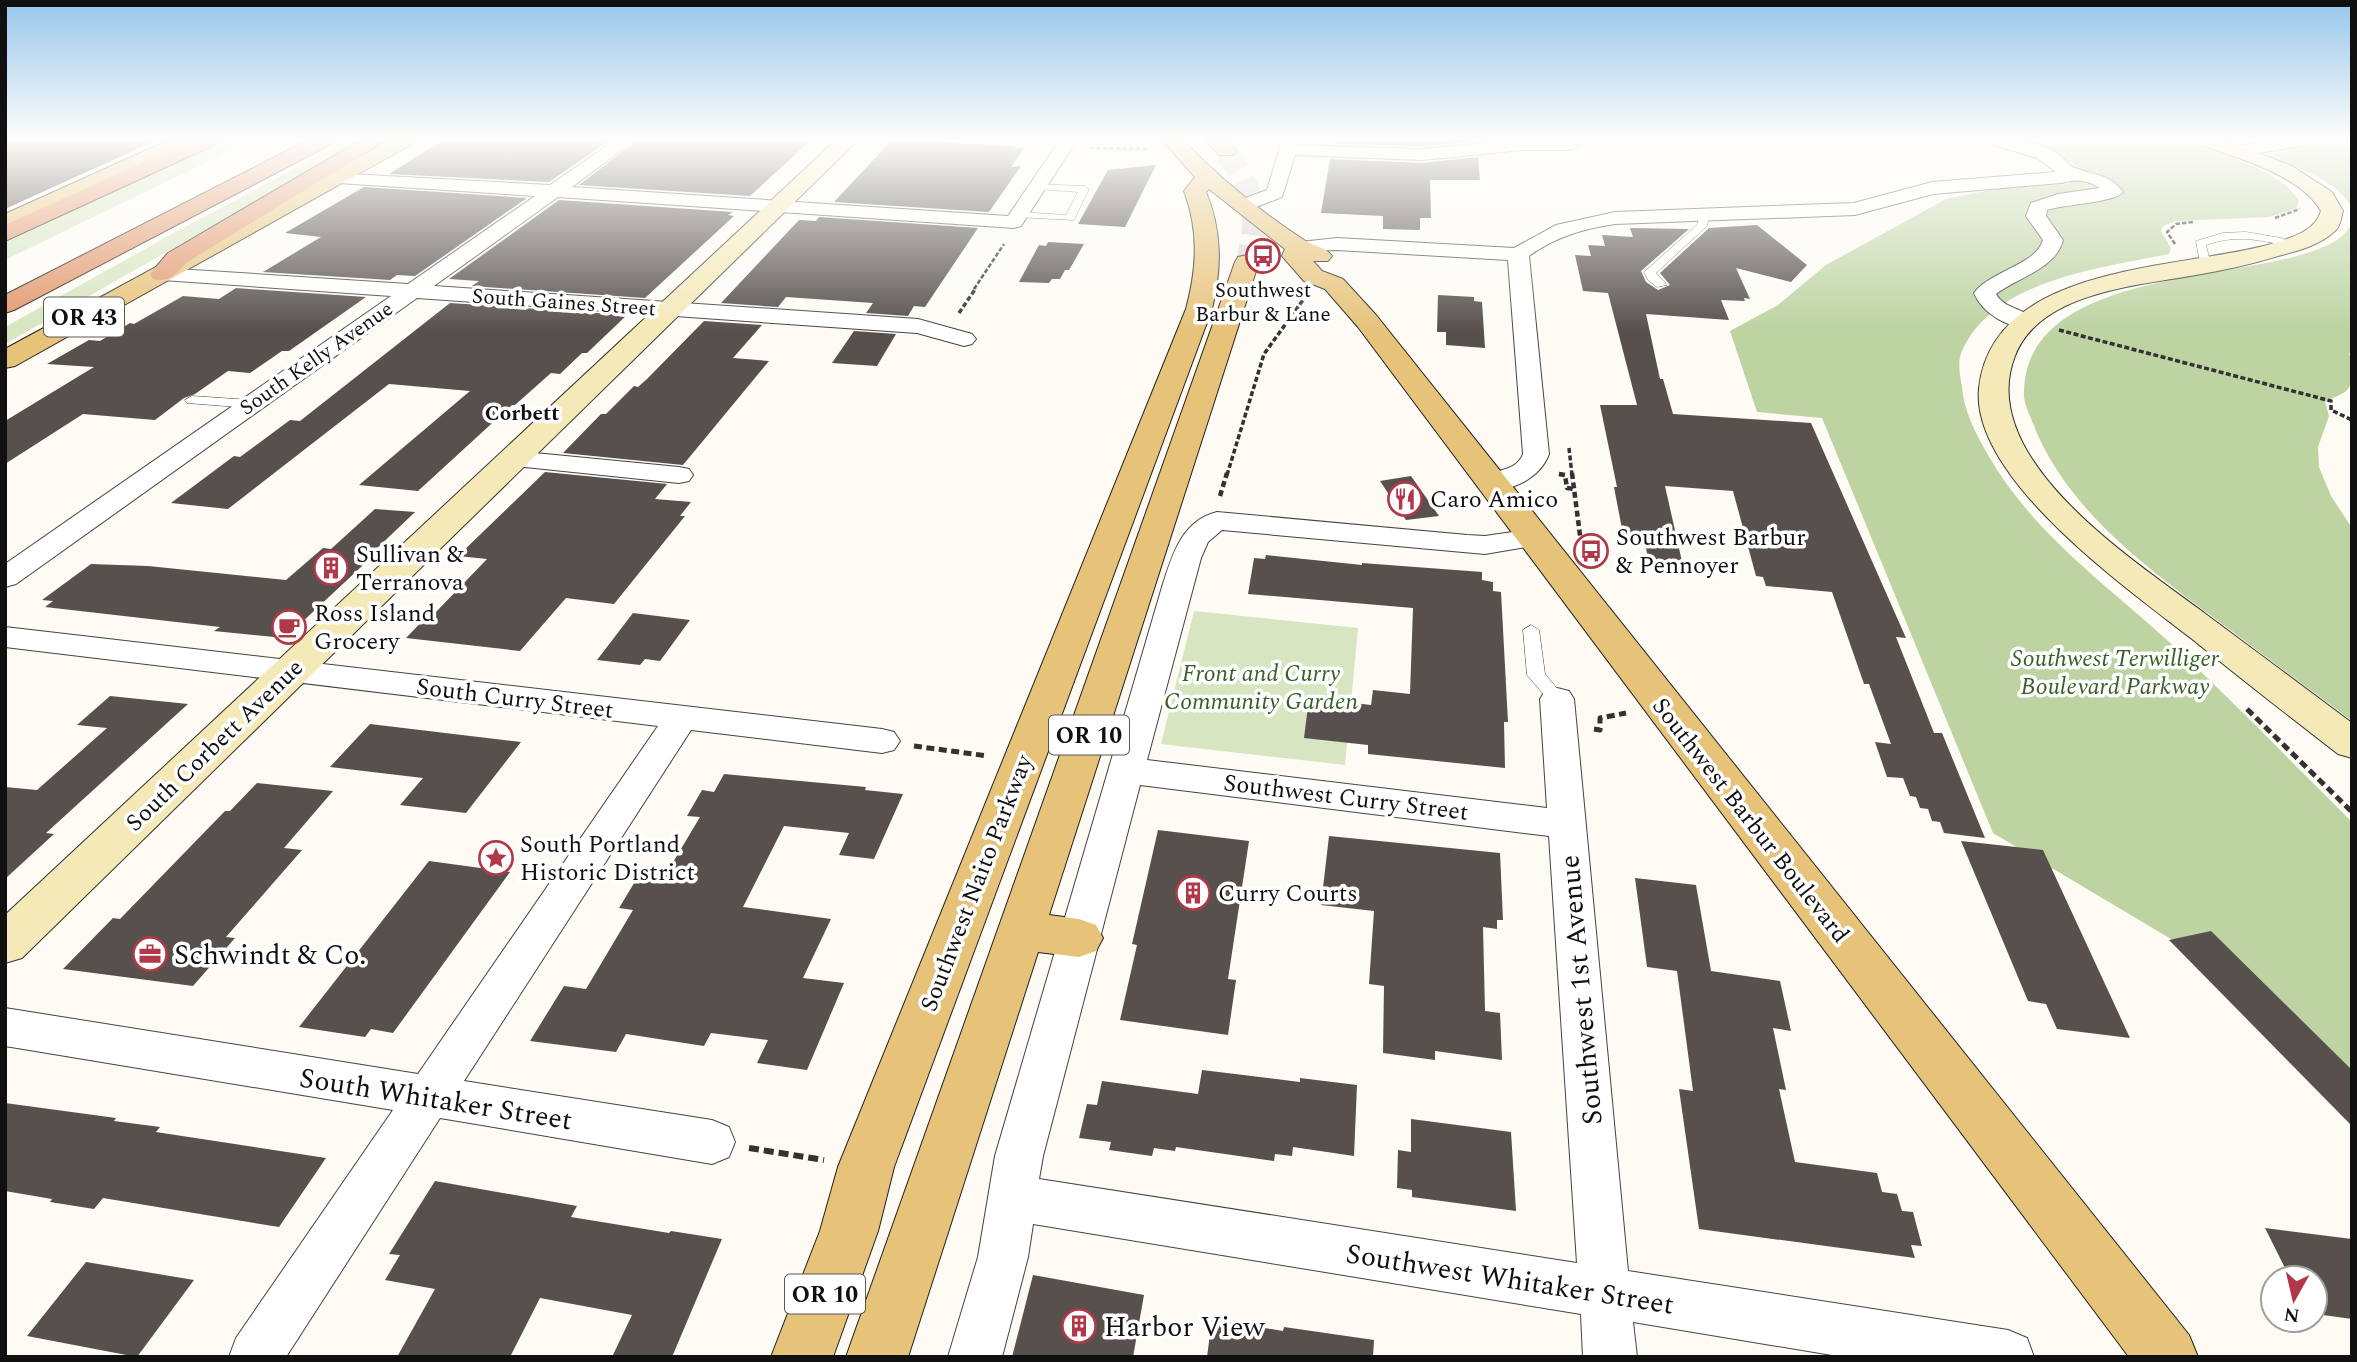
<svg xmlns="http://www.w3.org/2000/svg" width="2357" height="1362" viewBox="0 0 2357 1362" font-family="Spectral,serif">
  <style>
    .green { fill: #d7e5c1 }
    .forest { fill: #bdd3a2 }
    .building { fill: #57504d }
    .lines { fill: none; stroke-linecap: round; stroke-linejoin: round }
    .primary-tunnel { stroke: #d9d8d2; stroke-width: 23; stroke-dasharray: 23 11; stroke-linecap: butt }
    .lane-casing { stroke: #434343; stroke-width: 1 }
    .street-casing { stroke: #434343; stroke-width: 2 }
    .secondary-casing { stroke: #323232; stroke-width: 2 }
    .primary-casing { stroke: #212121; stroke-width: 2 }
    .highway-casing { stroke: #212121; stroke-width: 2 }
    .path-far4 { stroke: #323232; stroke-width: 2.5; stroke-dasharray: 4.5 2; stroke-linecap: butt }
    .path-far3 { stroke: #323232; stroke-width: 3.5; stroke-dasharray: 5 2.5; stroke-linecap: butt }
    .path-far2 { stroke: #323232; stroke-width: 4.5; stroke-dasharray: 6 3.5; stroke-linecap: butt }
    .path-far1 { stroke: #323232; stroke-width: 5; stroke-dasharray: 8 4.5; stroke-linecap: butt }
    .path { stroke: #323232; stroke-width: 6; stroke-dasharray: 10 5; stroke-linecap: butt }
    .lane { fill: #fff; fill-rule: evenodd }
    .street { fill: #fff; fill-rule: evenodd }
    .secondary { fill: #f5e9b8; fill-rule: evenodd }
    .primary { fill: #e7c37a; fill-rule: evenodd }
    .highway { fill: #e2986e; fill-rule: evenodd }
    .labels { text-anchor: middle; stroke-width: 7; stroke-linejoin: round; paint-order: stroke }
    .far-poi-label { font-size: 21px; fill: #101010; stroke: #fff }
    .far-street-label { font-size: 21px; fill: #101010; stroke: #fff }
    .far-neighbourhood-label { font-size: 21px; font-weight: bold; fill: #101010; stroke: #fff }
    .shield { fill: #fff; stroke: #585858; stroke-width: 2 }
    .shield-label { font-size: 23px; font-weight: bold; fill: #101010 }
    .poi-label { font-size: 24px; fill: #101010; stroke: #fff; text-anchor: start }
    .park-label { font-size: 24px; font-style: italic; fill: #386028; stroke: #fff }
    .street-label { font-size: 24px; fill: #101010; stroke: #fff }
    .near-poi-label { font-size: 28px; fill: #101010; stroke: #fff; text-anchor: start }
    .near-street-label { font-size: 28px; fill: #101010; stroke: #fff }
  </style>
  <rect width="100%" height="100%" fill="#fdfbf4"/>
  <g class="green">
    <path d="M221,140h31l-247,120v-17z"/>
    <path d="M349,140h14l-358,204v-17l176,-98z"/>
    <path d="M1194,611l164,17 -13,137 -184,-21z"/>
  </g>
  <g class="forest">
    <path d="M2017,140h157l53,15 32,14 26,15 14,16 -3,9 -27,8 -93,4 -13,5 -2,5 10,17 -2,6c-67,14 -175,25 -207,97 -5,10 -2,25 0,36 2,25 14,47 26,68 47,82 124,133 191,196 59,55 115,114 173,171v255l-107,-94 -252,-150 -171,-415 -65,-6 -27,-81 48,-26 48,-40 120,-66 49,-10 74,-5 12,-14 -26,-19z"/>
    <path d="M2352,140v68c-16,-29 -58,-42 -87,-53z"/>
    <path d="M2352,222v129l-3,3c3,6 3,10 3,17 0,23 -8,21 -27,31l4,14 -11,31 1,20 12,29 21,32v193c-41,-31 -82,-61 -123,-92 -75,-56 -163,-117 -197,-208 -4,-10 -9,-19 -8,-30 4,-146 304,-99 328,-169z"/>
  </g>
  <g class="building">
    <path d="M5,140h152l-152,69z"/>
    <path d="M443,140h167l-61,42 -160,-8z"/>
    <path d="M638,140h173l-61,56 -171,-11z"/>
    <path d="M892,140l124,6 -2,2h10l-13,19 10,-1 -32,46 -155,-10z"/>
    <path d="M1336,140h140v1l-54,5 -87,-2z"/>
    <path d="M1478,157l2,23h-50l1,38h-11v12l-37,-1v-13l-62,-3 9,-54 92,4z"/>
    <path d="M1156,165l-31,62 -47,-3 30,-54z"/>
    <path d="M364,187l163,11 -112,78 -18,-1 -7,5 -127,-8 58,-35 -36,-4z"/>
    <path d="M559,200l174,12 -5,3 6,1 -89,82 -173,-12 7,-5 -30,-2z"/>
    <path d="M819,217l159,11 -53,79 -11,-1 -6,10 -42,-3 7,-10 -87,-6 -8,10 -57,-4 78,-83 17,1z"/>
    <path d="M1757,225l50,40 -16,17 -55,-14 14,31 -6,-1 1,3 -24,-1 8,20 -83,-6 14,65h3l10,35 138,9 95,215 -10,-1 38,96h8l43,105 -41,-5 -4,-11 -8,-1 -4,-12 -8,-1 -4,-11 -6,-1 -7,-18 -16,-1 -12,-35 16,2 -22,-60h-5l-32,-92 -66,-6 -3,-9 -7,-1 -23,-85 -68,-5 18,80 -34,-2 -5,-27 -16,-2 -1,-5 -5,-1 -8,-42h3l-17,-82h37l-29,-112 -25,-2 -8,-36 16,1 -3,-11 17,1 -3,-11 31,2 -3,-9 59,1 -48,42 5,11 12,8 12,-5 -10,-12 49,-45z"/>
    <path d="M1048,242l36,2 -15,26h-4l-5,9h-8l-3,4 -30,-1 20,-37 7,1z"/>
    <path d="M236,288l130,9 -77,54h-7l-32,22 -22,-2 -33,23 -11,4 -29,22 -72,-6 -78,50v-43l89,-54 -47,-3 42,-24 11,1 30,-18 4,1 49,-28 36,3z"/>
    <path d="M1438,295l36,2v4l8,1 3,46 -39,-3v-13h-9z"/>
    <path d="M450,303l177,12 -40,38h-5l-22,21 -9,-1 -36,32h-3l-94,86 -59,-6 111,-94 -81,-7 -161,125 -57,-6 63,-47 6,1 50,-37 10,1z"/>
    <path d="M704,321l58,4 -29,33 36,3 -86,104 -120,-12 38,-39h5l28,-28 4,1 9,-8z"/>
    <path d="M854,331l42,3 -19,32 -45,-3z"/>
    <path d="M545,472l122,12 -12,15 36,3 -11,14h5l-71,88 -48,-6 -46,53 -114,-13 26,-27 4,1 51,-53 -29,-3z"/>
    <path d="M1411,476l28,40 -33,4 -26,-39z"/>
    <path d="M375,509l40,3 -43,41h4l-91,85 -71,-7 6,-4 -175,-20 8,-6 -11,-1 49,-36 57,2 138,14 37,-32 8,1z"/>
    <path d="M1266,555l96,10v-2l120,9v8l11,2v9l8,1 7,130h-4l1,46 -137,-14v-9l-64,-7 5,-40 62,7 2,-15 37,4 3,-86 -165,-14 6,-36 11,1z"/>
    <path d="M633,613l57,7 -30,41 -15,-2 -5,6 -43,-5z"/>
    <path d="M110,696l78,8 -142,129 8,1 -49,45v-92l32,3 70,-62 -30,-3z"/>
    <path d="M370,724l151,18 -55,71 -66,-8 23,-27 -93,-11z"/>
    <path d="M724,774l142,13 -1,3 38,4 -29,65 -35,-4 10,-22 -65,-7 -41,81 88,12 -28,59 41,5 -37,87 -50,-7 11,-23 -57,-7 -7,13 -78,-12 -10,18 -86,-11 34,-55 22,3 47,-79 -14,-2 23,-38 24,4 34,-57 -13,-1 15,-26 12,2z"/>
    <path d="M257,783l76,8 -49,57 18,2 -76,87 9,1 -42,48 -130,-17 50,-51 7,1 105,-108h5z"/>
    <path d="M1158,830l91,11 -21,138 8,1 -8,55 -108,-15 17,-75 -5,-1z"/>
    <path d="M1329,836l171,17 3,67h-6v9l-14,-2 2,84 15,2 2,47 -67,-9v9l-52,-7 1,-67 -15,-2 5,-73 -53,-6z"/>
    <path d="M1961,841l82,9 87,188 -73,-9 -11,-25 -18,-3z"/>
    <path d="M429,861l81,11 -117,161 -22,-4 -6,8 -66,-10z"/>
    <path d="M1635,878l61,7 15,86 69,10 11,50 -18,-3 13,62 -7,-1 16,73 82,11 5,19 15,2 5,17 11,1 9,34 -11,-1 4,13 -216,-29 -20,-140 14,2 -16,-120 -30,-4z"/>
    <path d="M2211,931l141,139v56l-183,-186z"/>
    <path d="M1202,1070l98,12v-4l57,7 -3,71 -61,-9 -1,9 -17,-2 -1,7 -98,-14 -1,4 -21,-3 -2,8 -43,-6 2,-8 -32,-4 8,-34 10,1 5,-24 96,13z"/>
    <path d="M5,1103l111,15 -2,3 46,6 -4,5 170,26 -47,69 -176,-29 -9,11 -44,-7 2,-3 -47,-8z"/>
    <path d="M1411,1119l100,13 5,79 -104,-14v-7l-15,-2 1,-38 13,2z"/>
    <path d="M435,1181l142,25 -6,11 98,16 2,-2 51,8 -50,118h-60l20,-42 -92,-17 -30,59h-113l38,-68 -50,-9 15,-25 -11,-1z"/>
    <path d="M2265,1228l87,11v80l-29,-4 -8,-16v-21h-25z"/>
    <path d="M86,1262l108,18 -57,77 -110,-21z"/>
    <path d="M1033,1275l111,20 -11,62h-121z"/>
    <path d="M1212,1319l71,12 1,-4 90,13 -1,17h-166z"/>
  </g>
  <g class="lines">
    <path class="primary-tunnel" d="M1226,151c28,40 34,64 21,111"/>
    <g class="lane-casing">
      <g id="lane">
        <path d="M1035,184l49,2 5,3 -15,31 -60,-3 -1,-2 5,-3 48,3 12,-23 -40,-3 -3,-1z"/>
        <path d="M1700,213l9,2 -2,11 -51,47 11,12 -10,2 -9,-7 -4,-8 53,-47z"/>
        <path d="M2246,232l35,6 17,7 -5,3c-30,-8 -57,-14 -87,-3l5,20 -10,2 -5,-26 27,-8z"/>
        <path d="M192,396l59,4 7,4 -7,4 -64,-5 -2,-3z"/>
        <path d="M1531,625l8,5 6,44 21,25 -3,4h-12l-24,-28 -4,-45z"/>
      </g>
    </g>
    <g class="street-casing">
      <g id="street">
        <path d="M615,140h20l-63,47 436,29 52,-76h17l-56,86 -7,2 -456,-31 -124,89 484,33 54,15 4,5 -4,5 -8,2 -47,-13 -500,-35 -401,286 -11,3v-23l386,-268 -229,-16 -8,-1 -3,-5 3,-5 8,-1 246,16 127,-88 -197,-13 -7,-2 -2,-4 2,-4 219,12z"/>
        <path d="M1282,140h18l-2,5 124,4 94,-9h57l7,5 -9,5h-49l-100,10 -127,-5 -13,42 -31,12h-14l-3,-4 3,-4 30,-11z"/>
        <path d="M1988,140c24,0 48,0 70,14 6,4 11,12 17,14 19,7 35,6 48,24 -9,11 -59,12 -76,18l-1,6 17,24c-7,29 -45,37 -67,54 9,16 30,14 39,27l-3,5c-22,5 -50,-13 -58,-33 16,-22 62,-28 69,-53l-17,-24 5,-13 27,-9 42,-6c-15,-9 -23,-9 -39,-5l-128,11 -78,21 -240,9c-32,5 -60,13 -86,32l20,198c-9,25 -42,41 -68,35l-4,-6c11,-16 38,-8 46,-29l-15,-194 -171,-10 -46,1 -3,-4 3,-4 46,-5 177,10 42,-23 59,-13 239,-9 78,-21 124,-10 -19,-14 -47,-14z"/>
        <path d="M2273,140h43l-8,5 -69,11 -9,-5 9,-5z"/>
        <path d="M514,451l165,16 10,2 4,6 -4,6 -10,2 -174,-18 -4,-6 4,-6z"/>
        <path d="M1217,512l250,23 18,1 48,-7 10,3 5,6 -5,6 -58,10 -263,-24 -14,12 -7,16 -54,202 400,48 -7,-109 5,-8 12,-3 12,3 5,8 54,572 380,59 19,8 7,19h-190l-211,-35 4,35h-54l-2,-43 -548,-90 -5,33 -26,100h-54l30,-100 17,-101 167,-569c10,-31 19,-66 55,-75zM1140,785l409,51 28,427 -538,-84 4,-23z"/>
        <path d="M5,627l877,102 12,3 6,9 -6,9 -12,3 -191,-23 -227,351 248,39 17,7 6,15 -6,15 -17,7 -272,-46 -154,239h-57l7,-19 157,-228 -388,-64v-38l413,66 240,-348 -653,-79z"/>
      </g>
    </g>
    <g class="secondary-casing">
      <g id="secondary">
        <path d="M836,140h22l-836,818 -17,5v-48z"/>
        <path d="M2193,140h31l68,26 40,26 11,19c-2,6 -2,14 -7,19 -15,15 -38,21 -58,26 -29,9 -58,15 -88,20 -56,10 -151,17 -175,80 -41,104 123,207 192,259 49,36 96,72 145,108v35l-14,-4c-49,-38 -98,-76 -146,-115 -63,-49 -222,-161 -213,-251 14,-125 200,-118 292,-144 19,-6 44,-12 50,-33 -20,-36 -87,-55 -125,-67z"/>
      </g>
    </g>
    <g class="primary-casing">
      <g id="primary">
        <path d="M169,140h27l-3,4 -188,86v-16z"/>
        <path d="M390,140h25l-3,4 -397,222 -10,2v-19z"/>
        <path d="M1162,140h21c36,38 78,72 121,100 9,6 22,7 28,16l-4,5h-15l9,10 21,8 33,36 813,1020 9,22h-69l-771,-1030 -33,-38 -21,-8 -22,-25 3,-7 -76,-60 -3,3c16,39 16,76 6,117l-318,858 -16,64 -45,126h-62l49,-126 18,-64 348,-858c11,-41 13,-78 -2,-118l11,-14z"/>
        <path d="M1205,140h22l9,11 -3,4h-14z"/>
        <path d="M1247,255l9,2 3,5 -210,653 30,4 17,6 7,13 -7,13 -17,6 -41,-5 -130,405h-62l389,-1095 3,-5z"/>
      </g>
    </g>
    <g class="highway-casing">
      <g id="highway">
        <path d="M192,140h27l-3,4 -211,97v-16z"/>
        <path d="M308,140h26l-3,4 -317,166 -9,3v-18z"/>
        <path d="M361,140h25l-200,123c-11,11 -16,20 -33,16l-3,-5 18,-21z"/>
      </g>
    </g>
    <g class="path-far4">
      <path d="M1090,148l58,1"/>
      <path d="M2275,218l25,-9"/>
      <path d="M2175,244l-8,-12 9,-8 17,-2"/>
      <path d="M974,289l30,-45"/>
    </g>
    <g class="path-far3">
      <path d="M959,313l17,-25"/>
      <path d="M2059,330l272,71v9l21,10"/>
      <path d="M1569,448l3,27"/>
      <path d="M1559,474l5,1"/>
      <path d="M1227,475l37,-121 39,-54"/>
    </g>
    <g class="path-far2">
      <path d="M1572,473l9,70"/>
      <path d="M1559,474l6,1 2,13 7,1"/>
      <path d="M1220,496l7,-23"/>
    </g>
    <g class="path-far1">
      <path d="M2247,709l105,103"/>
      <path d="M1594,729l6,1v-12l26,-5"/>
      <path d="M914,746l74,10"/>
    </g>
    <path class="path" d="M749,1148l75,12"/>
    <use href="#lane" class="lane"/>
    <use href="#street" class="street"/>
    <use href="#secondary" class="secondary"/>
    <use href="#primary" class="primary"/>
    <use href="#highway" class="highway"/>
  </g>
  <linearGradient id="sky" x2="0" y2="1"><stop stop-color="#97c6eb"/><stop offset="0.42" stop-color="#fefdfa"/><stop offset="1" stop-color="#fefdfa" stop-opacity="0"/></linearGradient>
  <rect width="2357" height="331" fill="url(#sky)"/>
  <defs>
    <g id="bus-ring" transform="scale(1.75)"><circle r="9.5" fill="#fff" stroke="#af3949" stroke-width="1.5"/><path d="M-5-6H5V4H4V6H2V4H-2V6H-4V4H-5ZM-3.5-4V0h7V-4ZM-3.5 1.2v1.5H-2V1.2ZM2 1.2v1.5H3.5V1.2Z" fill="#af3949"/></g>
    <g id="restaurant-ring" transform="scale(1.75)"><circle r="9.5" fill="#fff" stroke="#af3949" stroke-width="1.5"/><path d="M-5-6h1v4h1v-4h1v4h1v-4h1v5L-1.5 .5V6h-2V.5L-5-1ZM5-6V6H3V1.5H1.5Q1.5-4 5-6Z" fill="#af3949"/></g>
    <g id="building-ring" transform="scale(1.75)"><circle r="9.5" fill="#fff" stroke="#af3949" stroke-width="1.5"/><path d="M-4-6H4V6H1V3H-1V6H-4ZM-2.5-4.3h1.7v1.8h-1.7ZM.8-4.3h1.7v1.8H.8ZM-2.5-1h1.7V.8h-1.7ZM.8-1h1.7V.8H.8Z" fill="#af3949"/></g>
    <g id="cafe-ring" transform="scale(1.75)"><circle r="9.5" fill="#fff" stroke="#af3949" stroke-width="1.5"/><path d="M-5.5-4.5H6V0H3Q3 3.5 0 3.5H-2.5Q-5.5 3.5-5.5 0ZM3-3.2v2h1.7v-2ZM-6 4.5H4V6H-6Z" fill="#af3949"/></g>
    <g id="sight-ring" transform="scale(1.75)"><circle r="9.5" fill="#fff" stroke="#af3949" stroke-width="1.5"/><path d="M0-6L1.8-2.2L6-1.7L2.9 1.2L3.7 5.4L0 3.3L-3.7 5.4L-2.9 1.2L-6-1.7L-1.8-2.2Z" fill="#af3949"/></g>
    <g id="office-ring" transform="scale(1.75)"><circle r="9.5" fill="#fff" stroke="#af3949" stroke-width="1.5"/><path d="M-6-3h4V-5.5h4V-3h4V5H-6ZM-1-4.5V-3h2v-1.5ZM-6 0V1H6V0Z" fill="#af3949"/></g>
  </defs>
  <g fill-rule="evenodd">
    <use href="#bus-ring" x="1263" y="256"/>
    <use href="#restaurant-ring" x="1405" y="499"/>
    <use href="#bus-ring" x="1591" y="551"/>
    <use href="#building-ring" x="331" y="568"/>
    <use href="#cafe-ring" x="289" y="627"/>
    <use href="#sight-ring" x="496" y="858"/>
    <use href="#building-ring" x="1193" y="893"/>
    <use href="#office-ring" x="150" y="954"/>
    <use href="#building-ring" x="1079" y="1326"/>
  </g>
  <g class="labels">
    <g class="far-poi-label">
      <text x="1263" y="297">Southwest<tspan x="1263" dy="24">Barbur &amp; Lane</tspan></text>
    </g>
    <g class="far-street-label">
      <text transform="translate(564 302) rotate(4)" y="7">South Gaines Street</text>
      <text transform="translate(316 358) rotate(-35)" y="7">South Kelly Avenue</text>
    </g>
    <g class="far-neighbourhood-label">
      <text x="522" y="420">Corbett</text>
    </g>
    <g class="shield">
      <rect x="44" y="297.5" width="80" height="39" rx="5"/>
      <rect x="1049" y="715.5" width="80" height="39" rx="5"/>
      <rect x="785" y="1274.5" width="80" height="39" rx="5"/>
    </g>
    <g class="shield-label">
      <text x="84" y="325">OR 43</text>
      <text x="1089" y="743">OR 10</text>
      <text x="825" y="1302">OR 10</text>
    </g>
    <g class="poi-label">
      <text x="1430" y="507">Caro Amico</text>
      <text x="1616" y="545">Southwest Barbur<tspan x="1616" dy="28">&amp; Pennoyer</tspan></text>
      <text x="356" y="562">Sullivan &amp;<tspan x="356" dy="28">Terranova</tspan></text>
      <text x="314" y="621">Ross Island<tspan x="314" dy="28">Grocery</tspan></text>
      <text x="520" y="852">South Portland<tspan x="520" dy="28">Historic District</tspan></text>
      <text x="1218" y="901">Curry Courts</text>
    </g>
    <g class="park-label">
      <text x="2115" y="666">Southwest Terwilliger<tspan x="2115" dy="28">Boulevard Parkway</tspan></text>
      <text x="1261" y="681">Front and Curry<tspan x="1261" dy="28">Community Garden</tspan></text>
    </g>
    <g class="street-label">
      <text transform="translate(515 698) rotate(7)" y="8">South Curry Street</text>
      <text transform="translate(214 745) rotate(-44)" y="8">South Corbett Avenue</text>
      <text transform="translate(1346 797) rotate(7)" y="8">Southwest Curry Street</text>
      <text transform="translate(1751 820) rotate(52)" y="8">Southwest Barbur Boulevard</text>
      <text transform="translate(976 883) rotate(-69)" y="8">Southwest Naito Parkway</text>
    </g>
    <g class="near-poi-label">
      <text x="174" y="964">Schwindt &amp; Co.</text>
      <text x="1104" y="1336">Harbor View</text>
    </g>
    <g class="near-street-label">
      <text transform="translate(1580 990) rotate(-95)" y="10">Southwest 1st Avenue</text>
      <text transform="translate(436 1098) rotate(9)" y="10">South Whitaker Street</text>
      <text transform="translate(1510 1278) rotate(9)" y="10">Southwest Whitaker Street</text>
    </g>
  </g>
  <rect width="2357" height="1362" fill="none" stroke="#101010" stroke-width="14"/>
  <g transform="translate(2294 1299) rotate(188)"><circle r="33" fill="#ffffff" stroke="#9f9f9f" stroke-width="2"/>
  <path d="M0-5L12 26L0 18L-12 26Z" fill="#af3949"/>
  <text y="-10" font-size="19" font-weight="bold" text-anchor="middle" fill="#101010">N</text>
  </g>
</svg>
